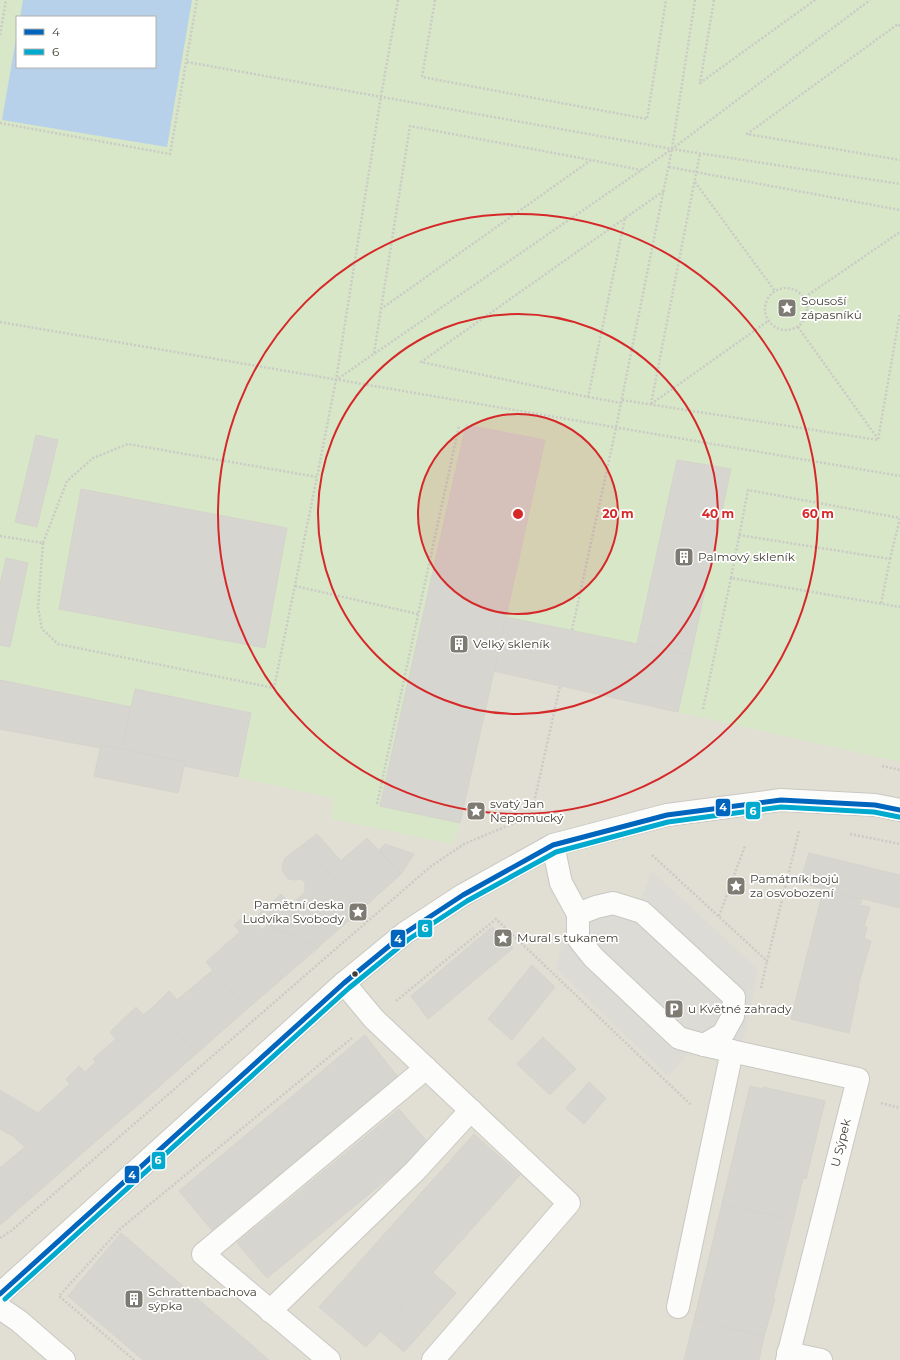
<svg xmlns="http://www.w3.org/2000/svg" width="900" height="1360" viewBox="0 0 900 1360" font-family="Montserrat,sans-serif">
  <style>
    .residential { fill: #e1ded3; fill-rule: evenodd }
    .green { fill: #d7e7c7; fill-rule: evenodd }
    .parking { fill: #dcdbd6 }
    .water { fill: #b8d1ea }
    .building { fill: #d6d5cf; stroke: #d5d3cc }
    .lines { fill: none; stroke-linecap: round; stroke-linejoin: round }
    .minor-casing { stroke: #c9c8c2; stroke-width: 24 }
    .path { stroke: #cbcac6; stroke-width: 2.5; stroke-dasharray: 2 2; stroke-linecap: butt }
    .minor { stroke: #fcfcfb; stroke-width: 22 }
    .bus-1-casing { stroke: #fff; stroke-width: 8 }
    .bus-2-casing { stroke: #fff; stroke-width: 8 }
    .bus-1 { stroke: #0065bd; stroke-width: 5 }
    .bus-2 { stroke: #00a9ce; stroke-width: 5 }
    .ring { fill: none; stroke: #d62828; stroke-width: 2 }
    .bus-dot { fill: #423e34; stroke: #fff; stroke-width: 1.5 }
    .labels { text-anchor: middle; stroke-width: 3.5; stroke-linejoin: round; paint-order: stroke }
    .poi-label { font-size: 12px; fill: #423e34; stroke: #fff; text-anchor: start }
    .street-label { font-size: 12px; fill: #423e34; stroke: #fff }
    .centre { fill: #d62828; stroke: #fff; stroke-width: 2 }
    .ring-label { font-size: 12px; text-anchor: middle; font-weight: bold; fill: #d62828; stroke: #fff; stroke-width: 3.5; stroke-linejoin: round; paint-order: stroke }
    .line-badge { stroke: #fff; stroke-width: 1.5 }
    .badge-label { font-size: 11px; text-anchor: middle; font-weight: bold; fill: #fff }
  </style>
  <rect width="100%" height="100%" fill="#edece6"/>
  <path class="residential" d="M0,0h900v1360h-900zM17,17h138v50h-138z"/>
  <path class="green" d="M0,0h900v762l-405,-91 -35,152 -8,21 -120,-25 1,-21 -233,-50 -100,-20zM17,17h138v50h-138z"/>
  <path class="parking" d="M652,871l106,99 -16,77 -22,11 -31,-5 -21,23 -112,-108 10,-43 12,-11 37,-16 26,2z"/>
  <path class="water" d="M23,0h169l-25,147 -165,-27 15,-87v34h138v-50h-135z"/>
  <g class="building">
    <path d="M466,425l79,15 -39,177 -46,206 -80,-17z"/>
    <path d="M36,435l22,5 -21,87 -22,-5z"/>
    <path d="M677,460l54,9 -40,186 -54,-11z"/>
    <path d="M81,489l206,39 -22,120 -206,-39z"/>
    <path d="M6,558l22,5 -18,84 -10,-2v-60z"/>
    <path d="M506,617l185,38 -13,57 -184,-41z"/>
    <path d="M0,680l131,27 -9,42 -21,-4 -1,3 -100,-19z"/>
    <path d="M135,689l116,24 -13,64 -54,-11 1,-4 -63,-13z"/>
    <path d="M101,745l84,17 -7,31 -84,-17z"/>
    <path d="M317,834l24,27 26,-23 34,36 -40,36 -57,-66z"/>
    <path d="M304,844l57,66 -43,37 -51,-22 -9,-10 23,-21 10,11 14,-13v-10l-4,-3 -6,1 -7,-1 -5,-7 -1,-6 3,-8z"/>
    <path d="M385,844l29,10 -13,20 -22,-24z"/>
    <path d="M809,853l91,22v33l-100,-25z"/>
    <path d="M827,890l35,9 -2,6 10,2 -6,19 3,1 -3,12 7,2 -13,45h1l-10,47 -58,-14 31,-124 3,1z"/>
    <path d="M240,919l7,8 7,-7 8,10 5,-5 52,22 -72,62 -41,-47 34,-30 -6,-7z"/>
    <path d="M492,927l21,21 -85,71 -17,-23z"/>
    <path d="M532,965l23,22 -43,53 -24,-21z"/>
    <path d="M213,970l34,39 -51,45 -42,-48 15,-15 8,9z"/>
    <path d="M154,1006l42,48 -58,51 -45,-46 23,-20 -6,-7 26,-25 7,8z"/>
    <path d="M365,1035l32,41 -185,154 -33,-39z"/>
    <path d="M543,1037l33,32 -26,26 -33,-31z"/>
    <path d="M96,1062l42,43 -58,50 -42,-42 32,-29 -4,-5 13,-13 6,6z"/>
    <path d="M589,1082l17,16 -22,26 -18,-16z"/>
    <path d="M750,1086l13,3v-2l62,14 -19,78 -3,-1 -10,42 -71,-16z"/>
    <path d="M0,1090l38,23 42,42 -49,43 -29,-32 23,-19 -11,-10 -14,-8z"/>
    <path d="M399,1109l30,35 -22,19 -31,-35z"/>
    <path d="M376,1128l31,35 -140,115 -30,-35z"/>
    <path d="M474,1134l46,41 -154,172 -47,-40z"/>
    <path d="M2,1166l29,32 -31,27v-57z"/>
    <path d="M722,1204l71,16 -20,79h2l-11,37 -70,-16z"/>
    <path d="M121,1233l148,127h-126l-75,-64z"/>
    <path d="M433,1273l23,20 -52,59 -24,-21z"/>
    <path d="M694,1320l70,16 -5,24h-75z"/>
  </g>
  <g class="lines">
    <g class="minor-casing">
      <g id="minor">
        <path d="M553,845l8,38 17,31v24l15,19 86,81 25,7 154,34 -71,281"/>
        <path d="M578,914l18,-7 17,-4 29,9 92,85 -1,19 -10,18 -19,11"/>
        <path d="M344,983l30,36 195,184 -136,157"/>
        <path d="M0,1294l344,-311 61,-50 58,-38 90,-50 114,-30 114,-15 94,5 25,5"/>
        <path d="M678,1307l54,-256"/>
        <path d="M0,1308l19,13 45,39"/>
        <path d="M270,1311l145,-140 56,-61"/>
        <path d="M788,1353l33,7"/>
        <path d="M329,1360l-126,-106 223,-186"/>
      </g>
    </g>
    <g class="path">
      <path d="M398,0l-17,96 -45,284 336,-231 198,-149"/>
      <path d="M435,0l-13,77 225,42 19,-119"/>
      <path d="M714,0l-14,83 115,-83"/>
      <path d="M900,26l-2,-2 -151,110 153,26"/>
      <path d="M0,35l6,-35"/>
      <path d="M187,62l485,87 228,35"/>
      <path d="M0,123l170,31 27,-154"/>
      <path d="M669,167l231,43"/>
      <path d="M695,182l80,109"/>
      <path d="M625,218l-204,144 167,35 37,-179 39,-27"/>
      <circle cx="786" cy="309" r="21"/>
      <path d="M805,297l95,-65"/>
      <path d="M381,309l29,-183 181,34"/>
      <path d="M0,322l900,154"/>
      <path d="M798,327l80,112"/>
      <path d="M374,353l7,-44 210,-149 50,10"/>
      <path d="M588,397l33,6"/>
      <path d="M622,400l256,40 22,-127"/>
      <path d="M651,404l49,-251"/>
      <path d="M651,404l117,-83"/>
      <path d="M739,535l151,24 -9,45"/>
      <path d="M0,536l43,7 24,-62 26,-23 35,-14 189,33 19,-97"/>
      <path d="M43,543l-5,64 4,22 16,15 216,44 43,-211"/>
      <path d="M890,559l10,-41"/>
      <path d="M731,578l17,-88 152,28"/>
      <path d="M295,586l123,28"/>
      <path d="M572,630l44,-202 56,-279 23,-149"/>
      <path d="M703,709l28,-131 169,29"/>
      <path d="M882,766l18,4"/>
      <path d="M377,804l82,-378"/>
      <path d="M850,834l50,10"/>
      <path d="M652,855l115,106 32,-130"/>
      <path d="M719,916l26,-70"/>
      <path d="M761,988l6,-27"/>
      <path d="M396,1001l100,-82 195,186"/>
      <path d="M881,1103l19,5"/>
      <path d="M0,1238l11,-7 419,-364 34,-23 67,-28 29,-130"/>
      <path d="M134,1360l-75,-64 62,-68 231,-190"/>
    </g>
    <use href="#minor" class="minor"/>
    <g class="bus-1-casing">
      <path id="bus-1" d="M0,1294l344,-311 61,-50 58,-38 90,-50 114,-30 114,-15 94,5 25,5"/>
    </g>
    <g class="bus-2-casing">
      <path id="bus-2" d="M5,1299l344,-311 60,-49 58,-38 89,-49 112,-30 113,-15 93,5 25,5"/>
    </g>
    <use href="#bus-1" class="bus-1"/>
    <use href="#bus-2" class="bus-2"/>
  </g>
  <circle cx="518" cy="514" r="100" fill="#d62828" fill-opacity=".12"/>
  <g class="ring">
    <circle cx="518" cy="514" r="100"/>
    <circle cx="518" cy="514" r="200"/>
    <circle cx="518" cy="514" r="300"/>
  </g>
  <defs>
    <g id="sight-square" transform="scale(1)"><rect x="-9" y="-9" width="18" height="18" rx="4" fill="#7e7b72" stroke="#fff"/><path d="M0-6L1.8-2.2L6-1.7L2.9 1.2L3.7 5.4L0 3.3L-3.7 5.4L-2.9 1.2L-6-1.7L-1.8-2.2Z" fill="#fff"/></g>
    <g id="building-square" transform="scale(1)"><rect x="-9" y="-9" width="18" height="18" rx="4" fill="#7e7b72" stroke="#fff"/><path d="M-4-6H4V6H1V3H-1V6H-4ZM-2.5-4.3h1.7v1.8h-1.7ZM.8-4.3h1.7v1.8H.8ZM-2.5-1h1.7V.8h-1.7ZM.8-1h1.7V.8H.8Z" fill="#fff"/></g>
    <g id="parking-square" transform="scale(1)"><rect x="-9" y="-9" width="18" height="18" rx="4" fill="#7e7b72" stroke="#fff"/><path d="M-3.5-5.5H1a3.5 3.5 0 0 1 0 7H-1V5.5H-3.5ZM-1-3.4V-.6H.8a1.4 1.4 0 0 0 0-2.8Z" fill="#fff"/></g>
  </defs>
  <g fill-rule="evenodd">
    <use href="#sight-square" x="787" y="308"/>
    <use href="#building-square" x="684" y="557"/>
    <use href="#building-square" x="459" y="644"/>
    <use href="#sight-square" x="476" y="811"/>
    <use href="#sight-square" x="736" y="886"/>
    <use href="#sight-square" x="358" y="912"/>
    <use href="#sight-square" x="503" y="938"/>
    <use href="#parking-square" x="674" y="1009"/>
    <use href="#building-square" x="134" y="1299"/>
  </g>
  <circle class="bus-dot" cx="355" cy="974" r="3.5"/>
  <g class="labels">
    <g class="poi-label">
      <text x="801" y="305">Sousoší<tspan x="801" dy="14">zápasníků</tspan></text>
      <text x="698" y="561">Palmový skleník</text>
      <text x="473" y="648">Velký skleník</text>
      <text x="490" y="808">svatý Jan<tspan x="490" dy="14">Nepomucký</tspan></text>
      <text x="750" y="883">Památník bojů<tspan x="750" dy="14">za osvobození</tspan></text>
      <text x="344" y="909" text-anchor="end">Pamětní deska<tspan x="344" dy="14">Ludvíka Svobody</tspan></text>
      <text x="517" y="942">Mural s tukanem</text>
      <text x="688" y="1013">u Květné zahrady</text>
      <text x="148" y="1296">Schrattenbachova<tspan x="148" dy="14">sýpka</tspan></text>
    </g>
    <g class="street-label">
      <text transform="translate(841 1143) rotate(-76)" y="4">U Sýpek</text>
    </g>
  </g>
  <circle cx="518" cy="514" r="6" class="centre"/>
  <g class="ring-label">
    <text x="618" y="518">20 m</text>
    <text x="718" y="518">40 m</text>
    <text x="818" y="518">60 m</text>
  </g>
  <g class="line-badge">
    <rect x="715" y="798" width="16" height="19" rx="4" fill="#0065bd"/>
    <rect x="745" y="801" width="16" height="19" rx="4" fill="#00a9ce"/>
    <rect x="417" y="919" width="16" height="19" rx="4" fill="#00a9ce"/>
    <rect x="390" y="929" width="16" height="19" rx="4" fill="#0065bd"/>
    <rect x="151" y="1151" width="15" height="19" rx="4" fill="#00a9ce"/>
    <rect x="124" y="1165" width="16" height="19" rx="4" fill="#0065bd"/>
  </g>
  <g class="badge-label">
    <text x="723" y="811">4</text>
    <text x="753" y="815">6</text>
    <text x="425" y="932">6</text>
    <text x="398" y="943">4</text>
    <text x="158" y="1164">6</text>
    <text x="132" y="1179">4</text>
  </g>
  <rect x="16" y="16" width="140" height="52" fill="#ffffff" stroke="#b3b2ae"/>
  <rect x="24" y="29" width="20" height="6" fill="#0065bd" stroke="#b3b2ae"/>
  <text x="52" y="36" font-size="12" fill="#423e34">4</text>
  <rect x="24" y="49" width="20" height="6" fill="#00a9ce" stroke="#b3b2ae"/>
  <text x="52" y="56" font-size="12" fill="#423e34">6</text>
</svg>
